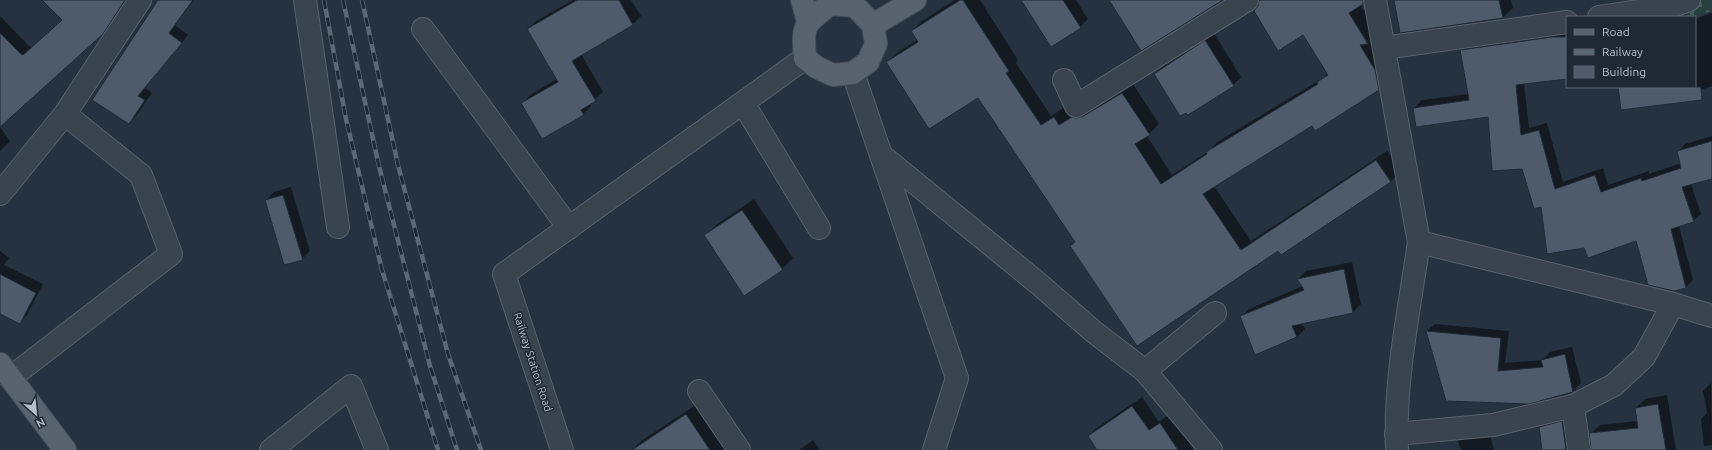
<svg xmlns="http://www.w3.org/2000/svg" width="1712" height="450" viewBox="0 0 1712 450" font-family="Ubuntu,sans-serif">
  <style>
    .cemetery { fill: url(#cemetery-stones) }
    .shadow { fill: #0007 }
    .building { fill: #4f5b6a; stroke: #212b37 }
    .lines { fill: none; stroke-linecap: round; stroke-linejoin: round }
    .minor-casing { stroke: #58626d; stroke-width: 24 }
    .major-casing { stroke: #444d59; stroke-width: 24 }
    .minor { stroke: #3a444f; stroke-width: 22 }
    .major { stroke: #58636f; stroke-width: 22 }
    .rail-casing { stroke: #5c6876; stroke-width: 4.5 }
    .rail { stroke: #1f2935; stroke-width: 3; stroke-dasharray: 9; stroke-linecap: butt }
    .labels { text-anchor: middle; stroke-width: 3; stroke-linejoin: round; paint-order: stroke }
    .street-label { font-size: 11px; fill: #b7bfca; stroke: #1f2935 }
  </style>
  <defs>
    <pattern id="cemetery-stones" width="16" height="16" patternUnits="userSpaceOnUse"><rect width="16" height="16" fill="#294041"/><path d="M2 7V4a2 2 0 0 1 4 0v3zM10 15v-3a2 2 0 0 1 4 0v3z" fill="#465a5b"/></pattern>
  </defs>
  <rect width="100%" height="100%" fill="#26323f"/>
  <path class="cemetery" d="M1681,0h31v11l-17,6h-7z"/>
  <g class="shadow">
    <path d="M43,0h84l-16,24 -9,9 -102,93v-110l29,30 3,1 31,-27z"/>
    <path d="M159,0h35l-19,25 13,10 -43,53 7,5 -16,23 -7,7z"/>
    <path d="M573,0h58l10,16 -8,8 -52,30 22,38 -13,11 1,3 -8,8 -60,-11 7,-8 27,-16 -29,-50 8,-8z"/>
    <path d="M955,0h25l38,60 -2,3 35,53 14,-9 5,8 13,-7 50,-24 26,40 -12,12 25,39 37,-24 8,-9 106,-64 5,-5 -25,-39 -44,-28 1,-6h105l-5,4 18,29 10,46 -10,10 -65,36 -99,61 37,55 136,-90 14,20 -11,11 -112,68 -140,94 -62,-103 -97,-144 -92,-35 11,-10 19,-12 -5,-9 10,-10z"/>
    <path d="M1023,0h53l12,19 -8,8z"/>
    <path d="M1395,0h116l2,8 -10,9 -103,15z"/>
    <path d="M1712,13v73l-52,18 -41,-17h76v-68z"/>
    <path d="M1567,29v49l-43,5 5,45 18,-5 16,59 40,-14 5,17 41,-14v3l32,-11 -3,-11 7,-8 27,-8v42l-21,6 10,30 -8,7 -14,5 14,54 -7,7 -12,3 -37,-50 -52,7 -43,-41 -20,-38 -33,-52 -75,-8 8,-8 47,-6 -8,-44 8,-7z"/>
    <path d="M1214,33l27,44 -8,8 -45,29 -33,-40 8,-8z"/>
    <path d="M0,127l10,14 -10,10z"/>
    <path d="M291,187l19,64 -8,8 -36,-59 8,-8z"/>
    <path d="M754,199l39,59 -11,11 -77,-33 11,-11z"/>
    <path d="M0,251l9,7 -5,7 39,19 -16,31 -7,8 -20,-10z"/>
    <path d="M1352,262l9,42 -8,8 -51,11 3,6 -8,8 -56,-20 8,-8 54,-23 -5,-7 8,-8z"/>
    <path d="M1435,324l74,7 -4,32 37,-3 8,-8 22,-5 9,36 -8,8 -39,10 -107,-70z"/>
    <path d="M1711,383l1,62 -8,1 -3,-27 6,-6 -4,-22z"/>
    <path d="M1667,395l9,55h-85l-1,-16 10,-9 38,-4 -2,-13 9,-9z"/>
    <path d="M1142,397l17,25 11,-8 24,36h-95l-10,-14 9,-9z"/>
    <path d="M699,403l31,47h-98l9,-9z"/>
    <path d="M1571,413l9,37h-37l-3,-23 9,-9z"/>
    <path d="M1489,431l5,19h-33l-3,-9 8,-8z"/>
    <path d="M813,440l7,10h-21z"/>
  </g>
  <g class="building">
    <path d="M42,0h83l-22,34 -103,93v-94l21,21 2,1 39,-35z"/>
    <path d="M158,0h35l-24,33 13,10 -44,53 7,4 -16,24 -37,-24z"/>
    <path d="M577,0h42l14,25 -61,36 24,40 -15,9 3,5 -42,24 -21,-36 37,-21 -31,-53z"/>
    <path d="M960,0h3l46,71 -3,2 35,52 13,-8 5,8 13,-8 4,1 6,-1 40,-24 28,42 -15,9 26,40 46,-30 -1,-2 112,-68 -1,-2 11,-7 -25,-40 -25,16 -24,-40 4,-5 1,-6h104v4l-14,9 19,31 -8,1 15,25 4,20 -64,41 -3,-5 -109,68 38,56 135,-90 15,22 -110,73 -3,-4 -141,95 -67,-100 5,-4 -97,-144 -49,31 -43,-67 32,-20 -7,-11z"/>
    <path d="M1021,0h42l18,28 -30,19z"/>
    <path d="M1109,0h114l-82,51z"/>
    <path d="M1394,0h105l4,18 -103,15z"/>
    <path d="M1552,37h15v42l-51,6 5,50 18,-5 16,59 40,-14 6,17 40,-14 1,3 39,-13 -4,-17 35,-10v38l-30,8 12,35 -23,7 15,59 -12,3 -26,-6 -12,-44 -48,17 -4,-10 -37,6 -6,-47 -7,2 -12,-40 -30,2 -4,-54 -72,10 -3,-19 56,-8 -9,-50z"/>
    <path d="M1205,40l29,46 -46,29 -2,-2 -6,3 -26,-42z"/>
    <path d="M1618,87h83l1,13 -81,10z"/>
    <path d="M283,195l20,65 -19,5 -19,-65z"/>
    <path d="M742,210l41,60 -39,26 -40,-61z"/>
    <path d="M1344,269l9,44 -61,13 5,11 -42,18 -15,-39 64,-26 -7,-11z"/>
    <path d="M0,274l36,19 -16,31 -20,-10z"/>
    <path d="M1426,331l75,7 -3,33 45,-4 -2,-7 24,-6 8,38 -44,12 -83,-3z"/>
    <path d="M1658,404l8,46h-75l-2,-17 49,-5 -3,-20z"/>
    <path d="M1132,406l17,24 11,-7 18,27h-81l-9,-14z"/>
    <path d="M686,414l24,36h-78z"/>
    <path d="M1562,421l4,29h-24l-3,-23z"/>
  </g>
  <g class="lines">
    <g class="minor-casing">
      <g id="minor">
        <path d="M305,0l33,227"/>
        <path d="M1375,0l44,242 254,62 39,12"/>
        <path d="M1599,17l74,-11 16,-6"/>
        <path d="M423,29l146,199"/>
        <path d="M1384,48l183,-26"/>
        <path d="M853,73l104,305 -23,72"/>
        <path d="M1064,80l12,26 171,-106"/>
        <path d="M743,103l76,125"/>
        <path d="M65,114l75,-114"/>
        <path d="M881,155l158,129 55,48 51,39 66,79"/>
        <path d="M0,194l65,-80 76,61 30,79 -161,124"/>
        <path d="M1145,371l70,-58"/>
        <path d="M699,391l40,59"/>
        <path d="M1573,406l6,44"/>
        <path d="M1396,434l97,-9 80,-19 41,-21 30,-28 29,-53"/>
        <path d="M271,450l80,-64 26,64"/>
        <path d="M562,450l-58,-176 301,-216"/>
        <path d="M1397,450c-3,-69 12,-139 22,-208"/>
      </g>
    </g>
    <g class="major-casing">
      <g id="major">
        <path d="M802,0l6,21"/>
        <path d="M830,4l25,2 18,19 3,19 -8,18 -15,11 -20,2 -17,-8 -11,-9c-3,-34 -1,-33 25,-54z"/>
        <path d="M873,25l42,-25"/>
        <path d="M0,364l65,86"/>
      </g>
    </g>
    <use href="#minor" class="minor"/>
    <use href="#major" class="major"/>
    <g class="rail-casing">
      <g id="rail">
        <path d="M324,0l22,119 36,151 56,180"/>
        <path d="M343,0l35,162 52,204 27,84"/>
        <path d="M362,0l36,165 50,189 33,96"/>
      </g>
    </g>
    <use href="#rail" class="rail"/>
  </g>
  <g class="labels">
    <g class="street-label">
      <text transform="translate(533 362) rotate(72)" y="4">Railway Station Road</text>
    </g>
  </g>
  <rect x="1566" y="16" width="130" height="72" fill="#1f2935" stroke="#5c6571"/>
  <rect x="1574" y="29" width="20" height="6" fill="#58636f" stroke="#5c6571"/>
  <text x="1602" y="36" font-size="12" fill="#b7bfca">Road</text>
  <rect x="1574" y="49" width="20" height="6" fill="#5c6876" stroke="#5c6571"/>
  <text x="1602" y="56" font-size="12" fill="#b7bfca">Railway</text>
  <rect x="1574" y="66" width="20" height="12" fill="#4f5b6a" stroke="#5c6571"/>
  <text x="1602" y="76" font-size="12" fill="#b7bfca">Building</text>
  <g transform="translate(36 414) rotate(153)" stroke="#1f2935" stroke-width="3" paint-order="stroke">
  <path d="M0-3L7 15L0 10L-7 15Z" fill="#b7bfca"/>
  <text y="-6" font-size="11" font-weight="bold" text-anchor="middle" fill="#b7bfca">N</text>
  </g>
</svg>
